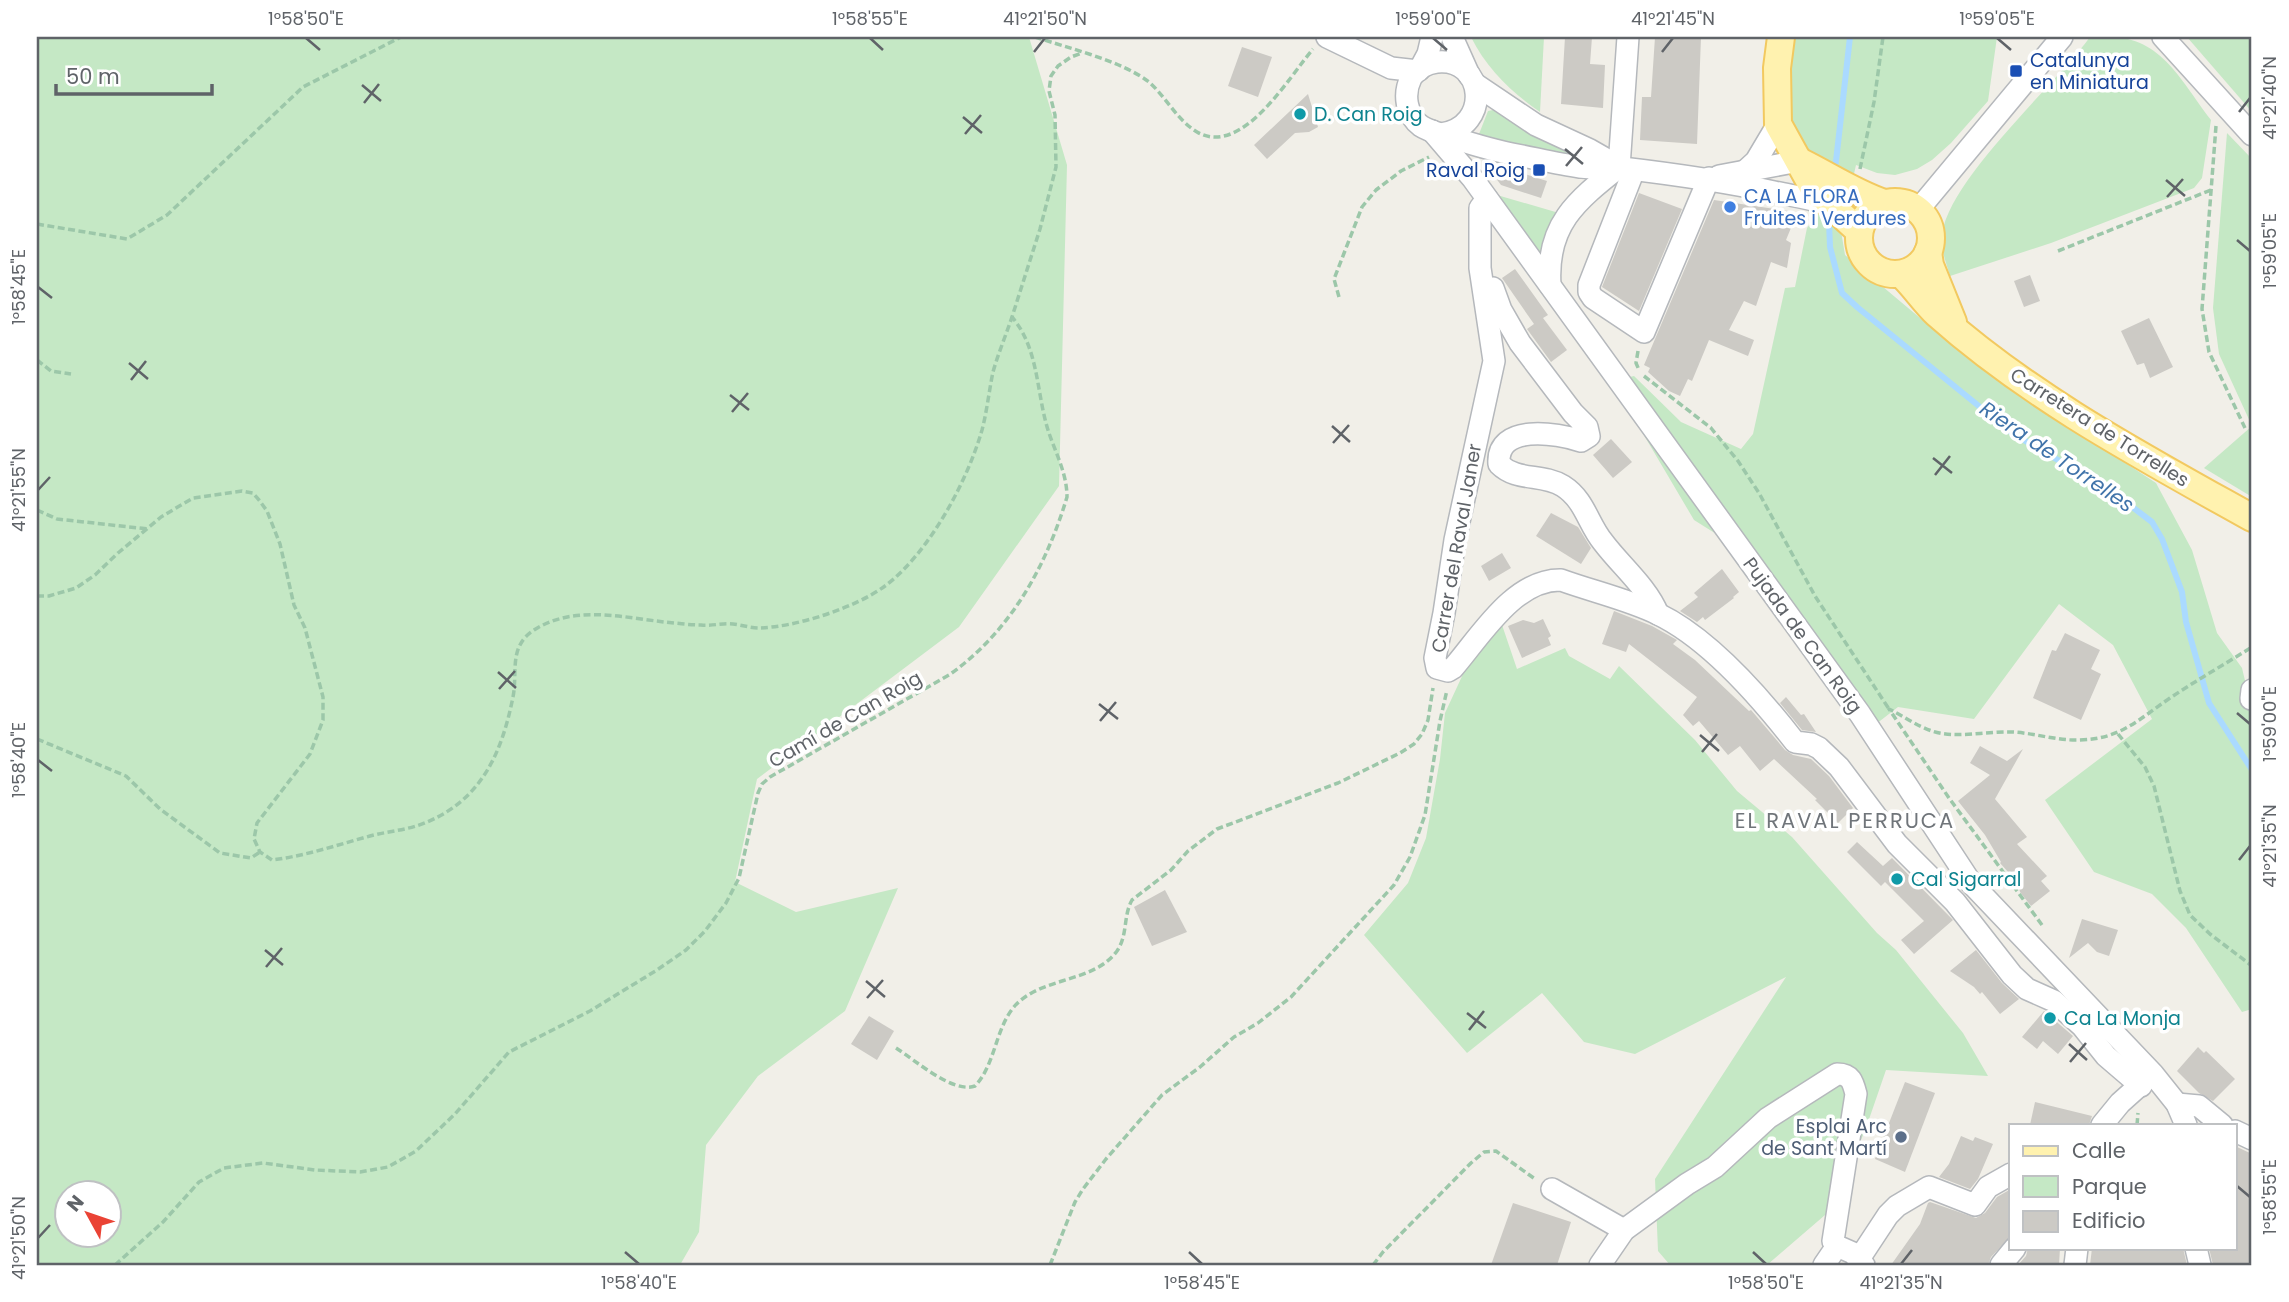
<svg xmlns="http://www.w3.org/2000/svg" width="2289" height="1302" viewBox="0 0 2289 1302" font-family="Poppins,sans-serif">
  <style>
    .green { fill: #c5e8c5; fill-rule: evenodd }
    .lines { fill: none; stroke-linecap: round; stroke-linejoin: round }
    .stream { stroke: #aadaff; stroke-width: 6 }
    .building { fill: #cccac5 }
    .minor-casing { stroke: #b5b8bc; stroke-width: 24 }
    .major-casing { stroke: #f2c960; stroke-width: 30 }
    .path { stroke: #9cc7a9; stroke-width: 3.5; stroke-dasharray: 7 3.5; stroke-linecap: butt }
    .minor { stroke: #fff; stroke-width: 21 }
    .major { stroke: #fff2af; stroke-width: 26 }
    .ticks { fill: none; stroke: #5f6368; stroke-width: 2.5 }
    .transit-dot { fill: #1a4fb4; stroke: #fff; stroke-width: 2.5 }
    .culture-dot { fill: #0f9aa8; stroke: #fff; stroke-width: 2.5 }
    .shop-dot { fill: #3f7fe0; stroke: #fff; stroke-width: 2.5 }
    .service-dot { fill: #5c6f8a; stroke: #fff; stroke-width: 2.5 }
    .labels { text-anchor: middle; stroke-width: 7; stroke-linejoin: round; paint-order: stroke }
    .transit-label { font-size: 19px; fill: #164399; stroke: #fff; text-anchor: start }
    .culture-label { font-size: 19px; fill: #0d838f; stroke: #fff; text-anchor: start }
    .shop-label { font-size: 19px; fill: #366cbe; stroke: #fff; text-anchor: start }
    .street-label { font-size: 19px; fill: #5f6368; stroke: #fff }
    .service-label { font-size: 19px; fill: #4e5e75; stroke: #fff; text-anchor: end }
    .water-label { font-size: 21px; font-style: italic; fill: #4174aa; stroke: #fff }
    .neighbourhood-label { font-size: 21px; letter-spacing: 2px; fill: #70757a; stroke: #fff }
    .neatline { fill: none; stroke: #5f6368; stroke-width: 2.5 }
    .ticks-label { font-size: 18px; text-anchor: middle; fill: #5f6368 }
  </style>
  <rect width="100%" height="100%" fill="#f1efe8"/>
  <g class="green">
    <path d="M37,37h992l38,128 -8,321 -100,141 -202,152 -22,103 61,30 102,-24 -53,123 -87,65 -52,69 -7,87 -19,33h-643zM66,1194h42v42h-42z"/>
    <path d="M1471,37h73l-4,75c-29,-20 -53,-43 -69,-75z"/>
    <path d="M1768,37h229l-9,64 -37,42 -19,17 -15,9 -22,6 -18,-2 -21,-8 -15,66 4,24 131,110 180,118 36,67 25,83 25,35 10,42v299l-10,3 -56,-84 -34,-34 -58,-22 -49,-72 107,-81 -39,-74 -54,-41 -85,115 -76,-12 -31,24 -146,-194 -27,-17 -82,-139 22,-5 47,46 60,27 12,-15 32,-146 10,-1 12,-59 6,-8 -49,-94z"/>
    <path d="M2090,37c68,-7 85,35 121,83l-9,58 -8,10 -143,55 -101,33c-4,-14 -10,-28 -8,-42 8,-56 112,-148 148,-197z"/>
    <path d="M2187,37h65v75z"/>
    <path d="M1493,110l68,35 28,19 -109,-24 -1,-6 9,-23z"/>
    <path d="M2227,133l25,26v267l-33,-72 -6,-46z"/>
    <path d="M1497,195l62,18 -16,38h-6z"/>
    <path d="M2252,426v71l-48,-29z"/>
    <path d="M1501,622l16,47 48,-21 4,8 41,23 9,-13 76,74 42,51 55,46 85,96 19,17 67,83 25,43 -102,-6 -20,58 -34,81 -65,56h-97l-12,-14 -3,-72 131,-202 -151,77 -51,-12 -42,-49 -75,60 -103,-118 44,-52 18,-45 14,-79 5,-46 19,-41z"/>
  </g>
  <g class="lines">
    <g class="stream">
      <path d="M1835,170l15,-133"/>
      <path d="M1829,222l1,25 12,46 15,14 155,126 102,60 38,29 10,17 20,53 4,30 23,81 43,67"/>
    </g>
  </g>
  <g class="building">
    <path d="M1565,37h27l-2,27 15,1 -2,43 -42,-4z"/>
    <path d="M1655,37h46l-4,107 -57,-4 2,-43h9z"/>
    <path d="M1242,47l30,10 -14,40 -30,-11z"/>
    <path d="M1308,94l10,33 -9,5 -14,1 -28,26 -13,-14z"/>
    <path d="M1483,161l64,20 -6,17 -40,-13z"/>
    <path d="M1639,193l43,16 -43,102 -37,-24z"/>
    <path d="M1714,200l74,11 5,12 -7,17 5,3 -4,25 -16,-6 -15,44 -12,-5 -15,29 25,10 -6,16 -39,-16 -17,41 -4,-2 -8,17 -11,-5 -21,-19 2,-4 -6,-3z"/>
    <path d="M1515,269l33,46 -5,3 24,32 -16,12 -24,-33 7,-5 -32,-46z"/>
    <path d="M2030,275l10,26 -16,6 -10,-26z"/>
    <path d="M2149,318l24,49 -23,11 -6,-15 -7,2 -16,-34z"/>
    <path d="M1611,439l21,23 -19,16 -20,-23z"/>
    <path d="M1551,513l27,14 13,21 -10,16 -45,-28z"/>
    <path d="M1502,553l9,15 -22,13 -8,-15z"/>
    <path d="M1722,569l17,23 -6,5 1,1 -29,22 -2,-3 -6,5 -17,-11 18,-14 -4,-4z"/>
    <path d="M1614,611l38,15 25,14 -4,4 22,16 54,51 2,-1 34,40 8,5 18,4 18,17 24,32 -15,15 -23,-23 2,-1 -43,-40 -14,12 -20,-25 -12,9 -29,-34 -6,5 -10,-11 14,-18 -68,-53 -3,8 -24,-8z"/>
    <path d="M1543,619l8,17 -3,2 3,7 -29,13 -14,-32 15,-6 11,3z"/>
    <path d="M2065,633l35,17 -9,19 10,5 -20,46 -48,-22 19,-48 4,1z"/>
    <path d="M1786,697l15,18 3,-1 12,18 -14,-2 -22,-27z"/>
    <path d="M1980,746l27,15 16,-12 -28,50 32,38 -10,7 30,32 -6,5 9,10 -19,15 -11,-14 -2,-9 -18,-20 1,-1 -16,-27 -27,-34 32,-26 -20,-12z"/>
    <path d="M1857,842l26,24 9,-8 61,62 -39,34 -13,-14 23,-19 -39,-39 -4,4 -34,-34z"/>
    <path d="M1165,890l22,42 -35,14 -18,-39z"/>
    <path d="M2082,919l36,11 -9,26 -12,-4 -9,-9 -19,15z"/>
    <path d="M1976,950l26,33 17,16 -19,15 -18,-22 -2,2 -6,-7 -24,-16z"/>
    <path d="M2044,1011l29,25 -15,18 -15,-13 -6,8 -15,-12z"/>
    <path d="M869,1016l25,15 -17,29 -26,-16z"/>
    <path d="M2198,1047l6,6 2,-2 29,28 -22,22 -14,-8 -22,-22z"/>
    <path d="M1905,1082l30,11 -30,79 -30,-13z"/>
    <path d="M2035,1102l57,14 -3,9h-59z"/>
    <path d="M1961,1136l12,5 2,-4 18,7 -15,35 -8,10 -31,-12 10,-13z"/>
    <path d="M2235,1146l17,8v111h-39l-4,-17h26z"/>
    <path d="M2011,1189v47l-20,21 -3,8h-97l29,-41 8,-21 2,-1 46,16 9,-5 12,-16z"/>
    <path d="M1513,1203l58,19 -14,43h-66z"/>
    <path d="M2028,1248h32l-1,17h-41l8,-9z"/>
    <path d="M2092,1248h91l4,17h-97z"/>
  </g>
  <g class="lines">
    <g class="minor-casing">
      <g id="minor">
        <path d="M1327,37l64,31 27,3"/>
        <path d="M1452,37l17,38"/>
        <path d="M2163,37l89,98"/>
        <path d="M1420,69l8,-15 4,-17"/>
        <path d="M1475,84l61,41 54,25 28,16"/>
        <path d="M1432,131l41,48 387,535 111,169 182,191 24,30 9,21"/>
        <path d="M1441,134c51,-7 44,-77 -4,-72 -10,1 -21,7 -26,16 -8,16 -5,37 10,48 6,4 13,6 20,8 24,8 46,15 71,20 22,4 45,10 68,13 13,2 28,-1 42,1 51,6 101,13 152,24 18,4 38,6 56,13"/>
        <path d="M1619,167l9,-130"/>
        <path d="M1634,170l-45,115v7l4,6 51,34 65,-154"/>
        <path d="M1744,172l12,-11 22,-37"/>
        <path d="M1719,176l80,-15"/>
        <path d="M1487,199l-7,9v60l14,93 -39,179 -11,73 -9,45 2,10 11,3 5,-3c27,-31 61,-89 108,-88 30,11 69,20 97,34 52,25 102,83 137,128l16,2 8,4 20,19 58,77 58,58 57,73 15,14 27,12 28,25 24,30 35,30"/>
        <path d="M1918,210l144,-173"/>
        <path d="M1550,285c-4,-60 26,-84 69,-118"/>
        <path d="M1493,288l8,22 19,33 53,70 14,14 2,9 -8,5c-24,-8 -85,-18 -82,23 18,18 43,9 64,22 22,14 25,38 40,56 18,24 44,45 55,72"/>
        <path d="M2251,699l1,-9"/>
        <path d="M2177,1104l22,2 23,19"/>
        <path d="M2102,1125l18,-22 29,-26"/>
        <path d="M2235,1131l17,8"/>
        <path d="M1552,1189l72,41"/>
        <path d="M2196,1248l4,17"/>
        <path d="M1859,1259l29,-44 9,-9 32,-19 46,18 13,-18 23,-13"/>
        <path d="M1600,1265l24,-35 63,-46 28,-17 53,-49 69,-44c14,0 16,8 19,20l-23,147 4,5 16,7 11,12"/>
        <path d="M1824,1265l13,-19"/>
        <path d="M2001,1265l14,-17"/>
        <path d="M2075,1265l2,-17"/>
      </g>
    </g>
    <g class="major-casing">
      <g id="major">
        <path d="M1781,37l-4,31 1,56 37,67 44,40"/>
        <path d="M1799,161c29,14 55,32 85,42"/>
        <circle cx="1895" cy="238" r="36"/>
        <path d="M1928,252l2,13 23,57"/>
        <path d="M1901,274c13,12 23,28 36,40 93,83 206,143 315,204"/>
      </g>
    </g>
    <g class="path">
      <path d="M1035,37c33,11 87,24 114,45 17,15 28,38 48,50 45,26 92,-55 116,-83"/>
      <path d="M2216,126l-14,183 7,43 36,76"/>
      <path d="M1860,169l14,-67 9,-65"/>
      <path d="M37,224l90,15 40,-24 136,-128 98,-50"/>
      <path d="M2058,251l153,-61"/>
      <path d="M1339,297l-5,-18 28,-72 14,-17 25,-19 28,-14"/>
      <path d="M1638,351l-2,12 3,7"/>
      <path d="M37,360l14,11 20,3"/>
      <path d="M1644,376l67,52 27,33 21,32 56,103 74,113"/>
      <path d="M37,510l20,9 91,10"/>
      <path d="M37,596h12l27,-8 19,-13 23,-22 43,-36 32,-19 49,-7 11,2 6,7 8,11 13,33 14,61 11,23 18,69v23l-13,34 -53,69 -3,16 6,13 12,8c33,-4 65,-15 98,-24 19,-5 39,-6 57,-14 55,-23 75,-70 86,-125 5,-26 -5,-50 21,-67 39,-25 88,-13 130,-8 12,1 25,3 37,3 11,1 22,-2 32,-1 9,1 18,4 26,4 37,-1 96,-20 126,-42 44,-33 82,-104 97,-156 5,-19 7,-39 11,-58 5,-18 13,-37 19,-55"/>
      <path d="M2118,734l27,33 9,19 26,105 10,24 20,19 42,32"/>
      <path d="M37,739l89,37 34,33 60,44 31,5 9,-6"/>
      <path d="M2042,925l-93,-127 -60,-89c14,7 28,17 43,22 24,8 54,0 80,1 23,1 45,9 68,8 41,-1 59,-21 90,-42 27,-18 55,-34 82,-51"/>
      <path d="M896,1048c19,12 57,46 79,38 20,-21 20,-55 38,-78 26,-32 80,-24 104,-57 11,-16 6,-35 15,-51l39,-30 17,-19 29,-22 121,-46 62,-30 14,-9 8,-10 6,-14 5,-32"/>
      <path d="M2137,1125l1,-12"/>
      <path d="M115,1265l48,-43 36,-40 25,-14 39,-5 52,7 45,2 28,-5 28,-16 39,-37 54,-62 81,-41 67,-41 29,-20 19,-19 21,-28 13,-25 19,-85 4,-9 8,-7 179,-102c61,-43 97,-108 118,-178 0,-24 -12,-45 -19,-67 -12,-39 -9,-81 -36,-113l28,-88 16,-62 -1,-52 -6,-24 2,-15 7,-10 13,-9 11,-4"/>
      <path d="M1050,1265l25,-63 8,-13 23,-30 56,-64 38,-28 34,-30 24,-14 33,-26 103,-112 16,-28 15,-42 15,-94 7,-31"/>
      <path d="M1373,1265l10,-13 88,-89 13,-11 12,-1 39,28"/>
    </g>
    <use href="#minor" class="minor"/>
    <use href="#major" class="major"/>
  </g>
  <path class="ticks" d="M306,38l14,12M870,38l13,12M1433,38l14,12M1997,38l14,12M1034,52l11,-14M1662,52l11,-14M362,85l19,16M364,103l15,-19M2239,112l11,-14M963,117l19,16M965,134l16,-19M1565,149l18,15M1566,166l16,-19M2166,180l19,16M2167,197l16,-18M2237,240l13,11M38,287l14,11M129,363l19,16M131,380l15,-19M730,395l19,15M732,412l16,-19M1332,426l18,16M1333,443l16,-18M1933,458l19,15M1935,475l15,-19M38,490l12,-13M498,672l18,16M499,689l16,-18M1099,704l19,15M2237,713l13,11M1100,721l16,-19M1700,735l19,16M1702,752l15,-18M38,760l14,11M2239,860l11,-14M265,950l18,15M266,967l16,-19M866,981l19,16M867,998l16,-18M1467,1013l19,15M1469,1030l15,-19M2069,1044l18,16M2070,1062l16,-19M2237,1186l13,11M38,1238l12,-13M625,1252l14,12M1189,1252l13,12M1753,1252l13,12M1901,1264l11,-14"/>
  <g class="transit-dot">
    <rect x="2009" y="64" width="14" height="14" rx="3.5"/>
    <rect x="1532" y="163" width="14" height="14" rx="3.5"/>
  </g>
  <g class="culture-dot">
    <circle cx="1300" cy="114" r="7"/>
    <circle cx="1897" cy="879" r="7"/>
    <circle cx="2050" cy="1018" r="7"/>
  </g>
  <circle class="shop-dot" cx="1730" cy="207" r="7"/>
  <circle class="service-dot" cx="1901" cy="1137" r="7"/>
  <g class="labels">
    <g class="transit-label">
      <text x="2030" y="67">Catalunya<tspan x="2030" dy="22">en Miniatura</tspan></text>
      <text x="1525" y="177" text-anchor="end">Raval Roig</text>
    </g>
    <g class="culture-label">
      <text x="1314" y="121">D. Can Roig</text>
      <text x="1911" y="886">Cal Sigarral</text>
      <text x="2064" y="1025">Ca La Monja</text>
    </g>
    <g class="shop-label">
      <text x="1744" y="203">CA LA FLORA<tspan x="1744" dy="22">Fruites i Verdures</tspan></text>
    </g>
    <g class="street-label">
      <text transform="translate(2100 427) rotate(32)" y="7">Carretera de Torrelles</text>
      <text transform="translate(1456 548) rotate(-80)" y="7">Carrer del Raval Janer</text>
      <text transform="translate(1803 635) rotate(54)" y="7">Pujada de Can Roig</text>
      <text transform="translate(845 719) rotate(-30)" y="7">Camí de Can Roig</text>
    </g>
    <g class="service-label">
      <text x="1887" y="1133">Esplai Arc<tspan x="1887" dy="22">de Sant Martí</tspan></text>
    </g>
    <g class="water-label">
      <text transform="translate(2057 457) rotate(34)" y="7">Riera de Torrelles</text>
    </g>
    <g class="neighbourhood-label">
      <text x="1845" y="828">EL RAVAL PERRUCA</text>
    </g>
  </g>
  <rect width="2289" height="1302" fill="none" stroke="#ffffff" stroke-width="77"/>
  <rect x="2009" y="1124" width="228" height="126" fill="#ffffff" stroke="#bfc1c3" stroke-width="2"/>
  <rect x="2023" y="1146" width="35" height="10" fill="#fff2af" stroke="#bfc1c3" stroke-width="2"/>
  <text x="2072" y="1158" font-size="21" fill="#5f6368">Calle</text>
  <rect x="2023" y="1176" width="35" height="21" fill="#c5e8c5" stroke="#bfc1c3" stroke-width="2"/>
  <text x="2072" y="1194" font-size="21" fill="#5f6368">Parque</text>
  <rect x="2023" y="1211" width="35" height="21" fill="#cccac5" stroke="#bfc1c3" stroke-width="2"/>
  <text x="2072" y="1228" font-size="21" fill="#5f6368">Edificio</text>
  <g transform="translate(88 1214) rotate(310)"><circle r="33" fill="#ffffff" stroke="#bfc1c3" stroke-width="2"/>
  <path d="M0-5L12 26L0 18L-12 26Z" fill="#ea4335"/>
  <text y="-10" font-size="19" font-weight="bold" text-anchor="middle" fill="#5f6368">N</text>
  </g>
  <path d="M56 84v10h156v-10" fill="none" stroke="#5f6368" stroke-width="3.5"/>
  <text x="66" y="84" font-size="21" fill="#5f6368" stroke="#ffffff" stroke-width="5" paint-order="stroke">50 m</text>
  <rect x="38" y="38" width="2212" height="1226" class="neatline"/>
  <g class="ticks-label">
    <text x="306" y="25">1°58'50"E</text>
    <text x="870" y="25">1°58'55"E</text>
    <text x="1045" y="25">41°21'50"N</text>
    <text x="1433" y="25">1°59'00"E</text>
    <text x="1673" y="25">41°21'45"N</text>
    <text x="1997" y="25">1°59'05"E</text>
    <text transform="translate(2270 98) rotate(-90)" y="6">41°21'40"N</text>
    <text transform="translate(2270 251) rotate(-90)" y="6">1°59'05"E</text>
    <text transform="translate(19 287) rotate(-90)" y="6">1°58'45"E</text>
    <text transform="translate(19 490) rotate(-90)" y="6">41°21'55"N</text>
    <text transform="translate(2270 724) rotate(-90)" y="6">1°59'00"E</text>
    <text transform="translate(19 760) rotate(-90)" y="6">1°58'40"E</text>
    <text transform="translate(2270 846) rotate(-90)" y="6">41°21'35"N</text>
    <text transform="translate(2270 1197) rotate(-90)" y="6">1°58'55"E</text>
    <text transform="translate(19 1238) rotate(-90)" y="6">41°21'50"N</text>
    <text x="639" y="1289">1°58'40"E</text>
    <text x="1202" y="1289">1°58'45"E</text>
    <text x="1766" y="1289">1°58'50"E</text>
    <text x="1901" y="1289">41°21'35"N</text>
  </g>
</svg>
